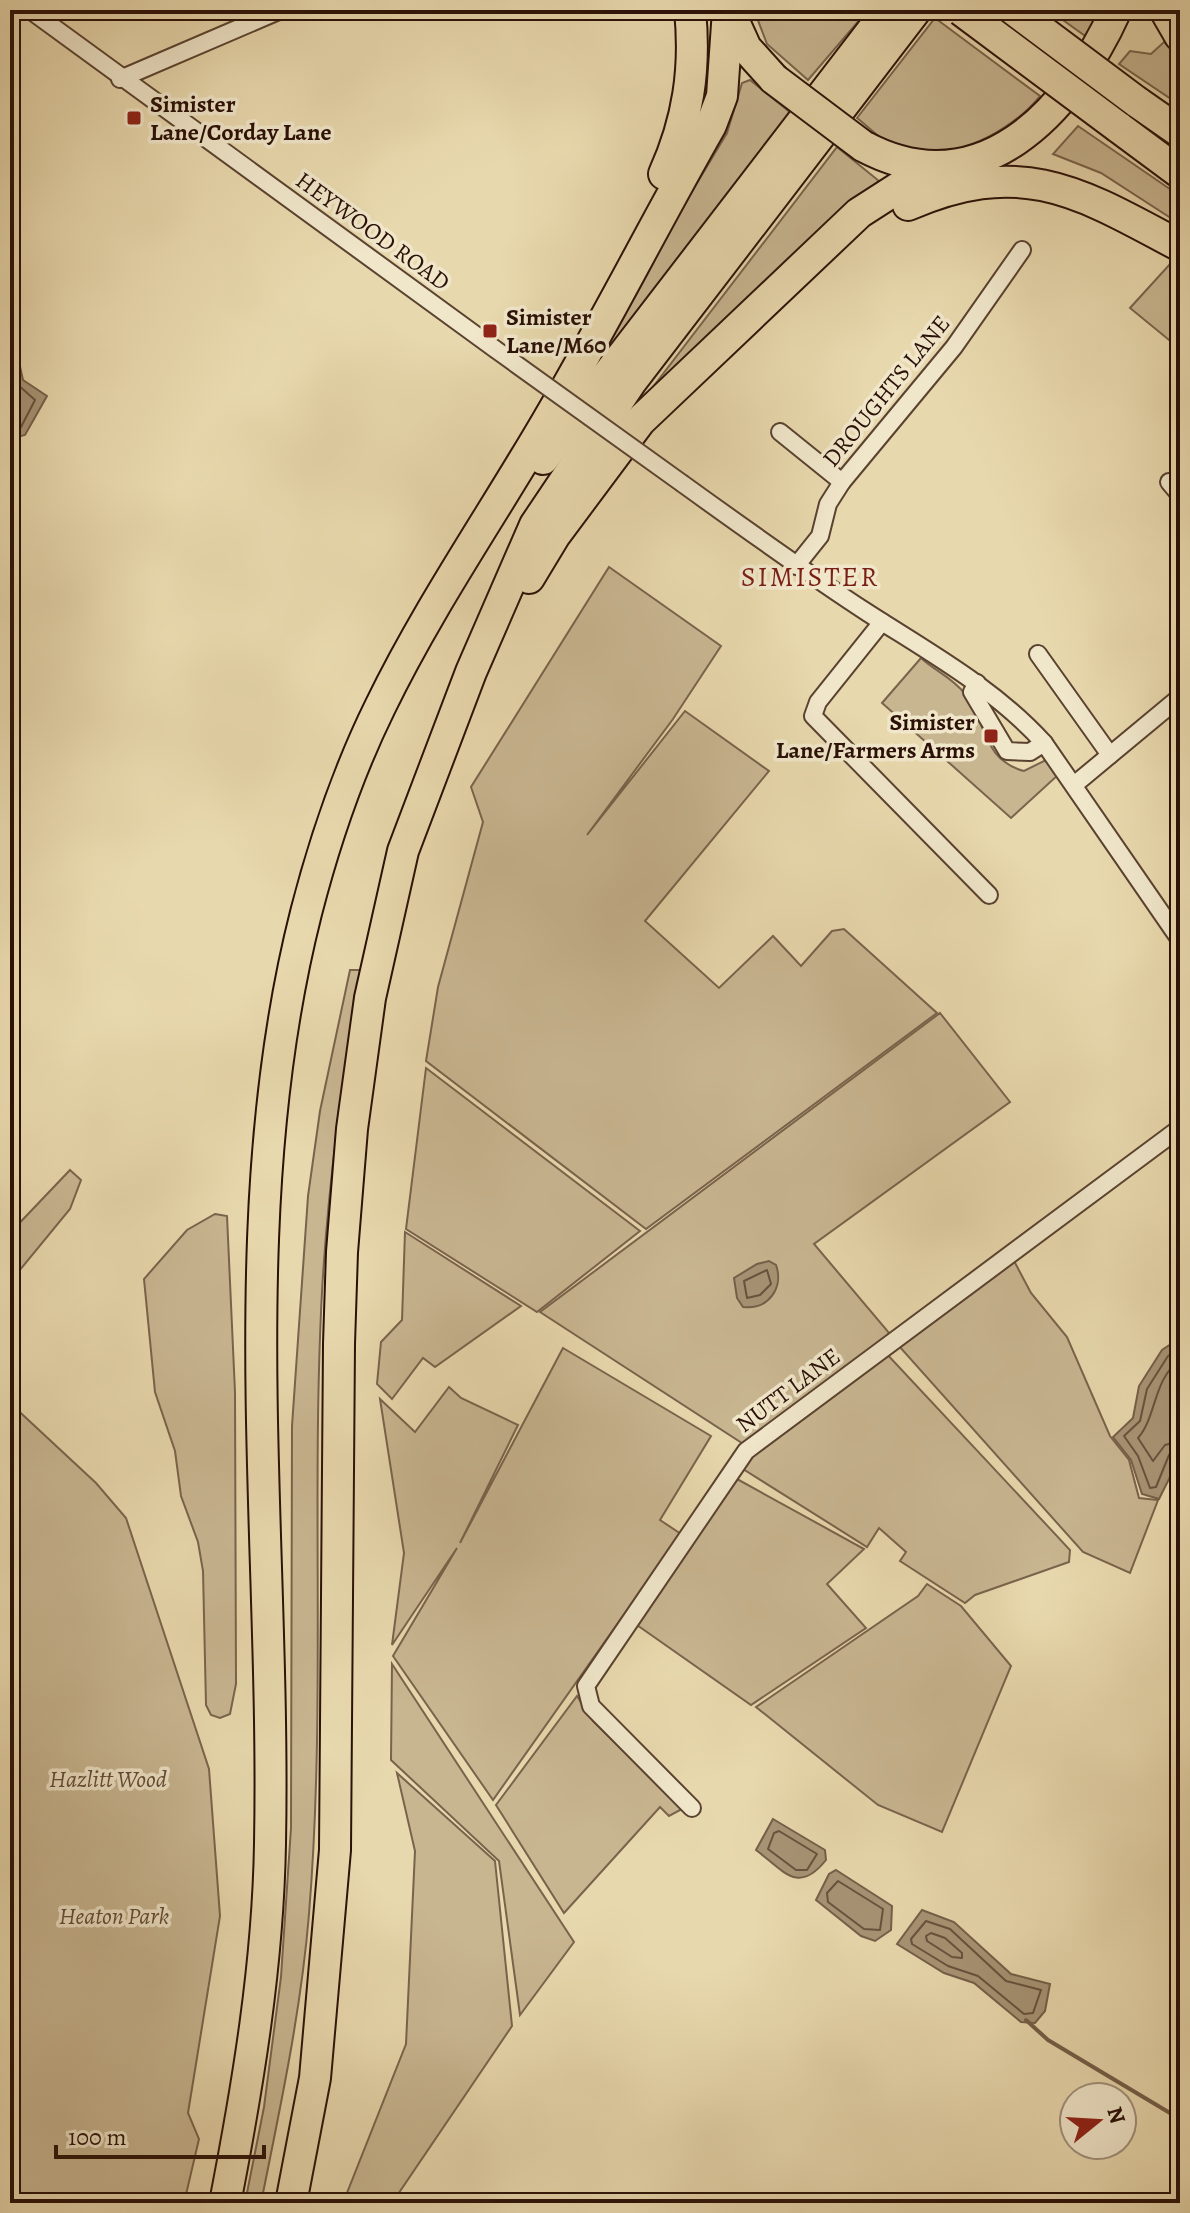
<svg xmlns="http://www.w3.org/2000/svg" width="1190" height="2213" viewBox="0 0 1190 2213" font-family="Alegreya,serif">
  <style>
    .green { fill: #c8b691; stroke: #79634c; stroke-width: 2 }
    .water { fill: #a79475; stroke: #755f49; stroke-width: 2 }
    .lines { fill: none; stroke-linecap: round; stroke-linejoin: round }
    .shore { stroke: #68523e; stroke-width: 2 }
    .stream { stroke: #755f49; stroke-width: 4 }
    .street-casing { stroke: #5a4230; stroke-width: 20 }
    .highway-casing { stroke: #2a1007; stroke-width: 34 }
    .street { stroke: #f0e6ca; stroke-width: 16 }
    .highway { stroke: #e8d8ad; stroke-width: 30 }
    .street-bridge-casing { stroke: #5a4230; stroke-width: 20; stroke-linecap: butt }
    .highway-bridge-casing { stroke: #2a1007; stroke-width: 34; stroke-linecap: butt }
    .street-bridge { stroke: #f0e6ca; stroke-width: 16 }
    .highway-bridge { stroke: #e8d8ad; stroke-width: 30 }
    .poi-dot { fill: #8f2418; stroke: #f0e6ca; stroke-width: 3 }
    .labels { text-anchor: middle; stroke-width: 7; stroke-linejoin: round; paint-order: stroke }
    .poi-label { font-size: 24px; font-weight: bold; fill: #2a1007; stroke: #f0e6ca; text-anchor: start }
    .street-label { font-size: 24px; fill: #2a1007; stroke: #f0e6ca }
    .park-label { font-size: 24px; font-style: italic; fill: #614a37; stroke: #f0e6ca }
    .quarter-label { font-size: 28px; letter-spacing: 2px; fill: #7a1f14; stroke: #f0e6ca }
  </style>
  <rect width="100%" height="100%" fill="#e8d8ad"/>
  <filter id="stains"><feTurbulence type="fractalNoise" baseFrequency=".0025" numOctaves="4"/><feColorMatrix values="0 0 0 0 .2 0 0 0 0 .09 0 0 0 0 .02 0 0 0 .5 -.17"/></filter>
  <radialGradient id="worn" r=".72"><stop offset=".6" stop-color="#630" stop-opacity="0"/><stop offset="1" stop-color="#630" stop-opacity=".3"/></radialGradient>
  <g class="green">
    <path d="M754,10h114l-60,70 -41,-36z"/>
    <path d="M1049,10h53l-14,28z"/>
    <path d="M935,18l105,78c-28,35 -91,69 -138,54 -16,-5 -32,-22 -45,-32z"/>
    <path d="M1164,42l16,14v49l-61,-41 11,-13 21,3z"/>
    <path d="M750,80l41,33 -200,260 79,-145 57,-95 15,-50z"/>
    <path d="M1078,126l102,70v28l-79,-51 -48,-19z"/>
    <path d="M837,147l42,34 -181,169 -75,76z"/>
    <path d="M1170,264l10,7v78l-50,-41z"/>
    <path d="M609,567l112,79 -48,73 -86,116 98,-124 84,60 -124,150 74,67 54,-52 28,30 31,-35 12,-2 93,84 -291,216 -220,-168 12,-74 45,-165 -12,-35z"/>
    <path d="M921,658c14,13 32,20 44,36 22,30 18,66 59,77l22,-11 12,15 -47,43 -129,-115z"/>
    <path d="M350,970h10c-17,107 -32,213 -38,322 -11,207 4,415 -13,622 -8,98 -29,194 -48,289h-16l19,-96 17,-130 10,-149 1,-402 16,-230 12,-85z"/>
    <path d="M940,1013l70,89 -196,142 76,90 -145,111 -205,-133z"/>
    <path d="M426,1068l214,163 -103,81 -131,-83z"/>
    <path d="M70,1170l11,10 -11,29 -60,73v-49z"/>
    <path d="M215,1214l12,2 8,176 1,292 -6,30 -10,4 -9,-3 -5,-10 -3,-134 -5,-29 -17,-46 -6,-45 -20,-59 -11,-113 43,-49z"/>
    <path d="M405,1232l116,74 -86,61 -12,-9 -31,41 -15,-15 4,-42 21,-22z"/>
    <path d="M1013,1259l18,34 36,44 43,99 19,24 10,38 19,2 -28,73 -47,-21 -185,-207z"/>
    <path d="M563,1348l148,88 -51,84 21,14 -188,266 -100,-144 64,-108 -65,97 12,-92 -24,-154 35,33 34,-45 12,11 57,27 -58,118z"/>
    <path d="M884,1351l186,199 -1,12 -94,33 -10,8 -65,-42 6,-9 -27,-24 -12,19 -124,-78 19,-24z"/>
    <path d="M10,1403l86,80 30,35 83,251 11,147 -32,197 11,26 -15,64h-174z"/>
    <path d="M737,1479l127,70 -37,35 39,44 -115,77 -114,-80z"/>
    <path d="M927,1584l34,22 50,60 -69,166 -64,-27 -122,-98 162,-111z"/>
    <path d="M392,1664l182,278 -54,73 -21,-154 -108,-101z"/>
    <path d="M577,1696l16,25 89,88 -13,7 -9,-9 -96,106 -68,-108z"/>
    <path d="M397,1773l98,88 17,165 -120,177h-49l63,-159 9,-193z"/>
  </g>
  <g class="water">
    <path d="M10,353l9,9 4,18 24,16 -22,39 -12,3z"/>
    <path d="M769,1261l7,4c8,22 -7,45 -33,42l-6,-9 -3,-20 23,-14z"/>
    <path d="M1177,1340l3,117 -21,42 -17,-5 -11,-34 -18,-23 20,-19 6,-32 23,-36z"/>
    <path d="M773,1819l52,31 1,10c-28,35 -42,11 -70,-10z"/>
    <path d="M836,1870l56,36 -1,24 -16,11 -14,-5 -45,-36 13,-26z"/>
    <path d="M922,1910l32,12 57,52 39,10 -5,27 -10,12 -14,-1 -47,-39 -30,-10 -47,-29z"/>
  </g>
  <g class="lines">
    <g class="shore">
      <path d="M10,364l7,20 18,16 -14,27 -11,3"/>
      <path d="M767,1270l4,14 -11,11 -13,3 -3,-17z"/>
      <path d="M1180,1348l-12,8 -21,33 -7,32 -16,15 14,20 12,32 6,-1 13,-32 11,-4"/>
      <path d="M1180,1360c-27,19 -23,56 -42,78l15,23 12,-16 15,-4"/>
      <path d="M779,1831l38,23 -10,16h-11l-28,-21 6,-16z"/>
      <path d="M838,1881l45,28 -3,21 -16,-1 -36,-27 -1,-9z"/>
      <path d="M926,1921l24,8 56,52 35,9 -8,23 -9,1 -46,-38 -30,-10 -36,-22 -1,-5z"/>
      <path d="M931,1933l14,5 17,15v5l-10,-1 -25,-16 -1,-5z"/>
    </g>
    <path class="stream" d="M1026,2020l22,20 132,79"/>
    <g class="street-casing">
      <g id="street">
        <path d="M30,10l465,339"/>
        <path d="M120,79l161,-69"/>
        <path d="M780,432l62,50"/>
        <path d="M1169,482l11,13"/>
        <path d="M683,484c61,44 122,88 185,129 62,40 126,75 176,130l136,197"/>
        <path d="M796,566l24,-30 8,-32 14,-22 112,-135 68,-97"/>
        <path d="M882,622l-64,80 -5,14 176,179"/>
        <path d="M1038,654l72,101"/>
        <path d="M977,683l-5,9 35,59 23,1 14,-9"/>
        <path d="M1074,785l106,-88"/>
        <path d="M692,1808l-101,-102 -5,-20 160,-235 434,-323"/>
      </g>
    </g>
    <g class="highway-casing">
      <g id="highway">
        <path d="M1165,10l15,26"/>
        <path d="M731,15l15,33 28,31"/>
        <path d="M1137,102l43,30"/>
        <path d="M1118,127l62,46"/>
        <path d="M863,146c117,63 207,-34 253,-136"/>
        <path d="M664,174c24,-53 32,-105 26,-164"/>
        <path d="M908,205c114,-50 173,-12 272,41"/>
        <path d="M543,459l345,-449"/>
        <path d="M529,578l26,-43 85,-114 219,-208 42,-27 43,-18"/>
        <path d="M225,2203c23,-118 43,-239 45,-359 6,-309 -41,-628 36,-931 18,-70 42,-141 74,-206 48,-99 111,-190 166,-284 58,-98 109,-200 165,-298l11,-29 6,-86"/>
        <path d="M291,2203l24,-125 20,-228 4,-506 3,-92 10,-123 18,-131 33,-147 68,-179 64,-147 96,-143 285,-372"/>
      </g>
    </g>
    <use href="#street" class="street"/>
    <use href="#highway" class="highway"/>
    <g class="street-bridge-casing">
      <path id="street-bridge" d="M495,349l188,135"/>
    </g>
    <g class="highway-bridge-casing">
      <g id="highway-bridge">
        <path d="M961,10l157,117"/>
        <path d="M1014,10l123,92"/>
        <path d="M774,79l89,67"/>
      </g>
    </g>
    <use href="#street-bridge" class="street-bridge"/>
    <use href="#highway-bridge" class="highway-bridge"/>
  </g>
  <g class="poi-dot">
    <rect x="126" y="110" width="16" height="16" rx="4"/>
    <rect x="482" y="323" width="16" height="16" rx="4"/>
    <rect x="983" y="728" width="16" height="16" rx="4"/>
  </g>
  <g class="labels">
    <g class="poi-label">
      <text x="150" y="112">Simister<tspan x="150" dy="28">Lane/Corday Lane</tspan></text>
      <text x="506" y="325">Simister<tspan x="506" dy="28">Lane/M60</tspan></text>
      <text x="975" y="730" text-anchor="end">Simister<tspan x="975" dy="28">Lane/Farmers Arms</tspan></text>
    </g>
    <g class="street-label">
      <text transform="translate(373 231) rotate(36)" y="8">HEYWOOD ROAD</text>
      <text transform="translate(886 391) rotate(-51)" y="8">DROUGHTS LANE</text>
      <text transform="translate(788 1390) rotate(-37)" y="8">NUTT LANE</text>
    </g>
    <g class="park-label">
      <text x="108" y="1787">Hazlitt Wood</text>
      <text x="114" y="1924">Heaton Park</text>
    </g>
    <g class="quarter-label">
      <text x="810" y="586">SIMISTER</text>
    </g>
  </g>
  <rect width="1190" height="2213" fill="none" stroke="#e8d8ad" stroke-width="40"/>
  <rect x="12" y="12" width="1166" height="2189" fill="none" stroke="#2a1007" stroke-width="4"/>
  <rect x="20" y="20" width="1150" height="2173" fill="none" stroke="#2a1007" stroke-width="2"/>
  <g transform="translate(1098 2121) rotate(72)"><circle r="38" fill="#f0e6ca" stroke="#a1907c" stroke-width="2"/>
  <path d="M0-6L14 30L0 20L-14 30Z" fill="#8f2418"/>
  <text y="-12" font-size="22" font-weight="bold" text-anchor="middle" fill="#2a1007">N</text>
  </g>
  <path d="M56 2145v12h208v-12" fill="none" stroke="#2a1007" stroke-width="4"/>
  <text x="68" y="2145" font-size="24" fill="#2a1007" stroke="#f0e6ca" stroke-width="6" paint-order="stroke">100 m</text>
  <rect width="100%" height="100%" filter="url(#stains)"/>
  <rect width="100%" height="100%" fill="url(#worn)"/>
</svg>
